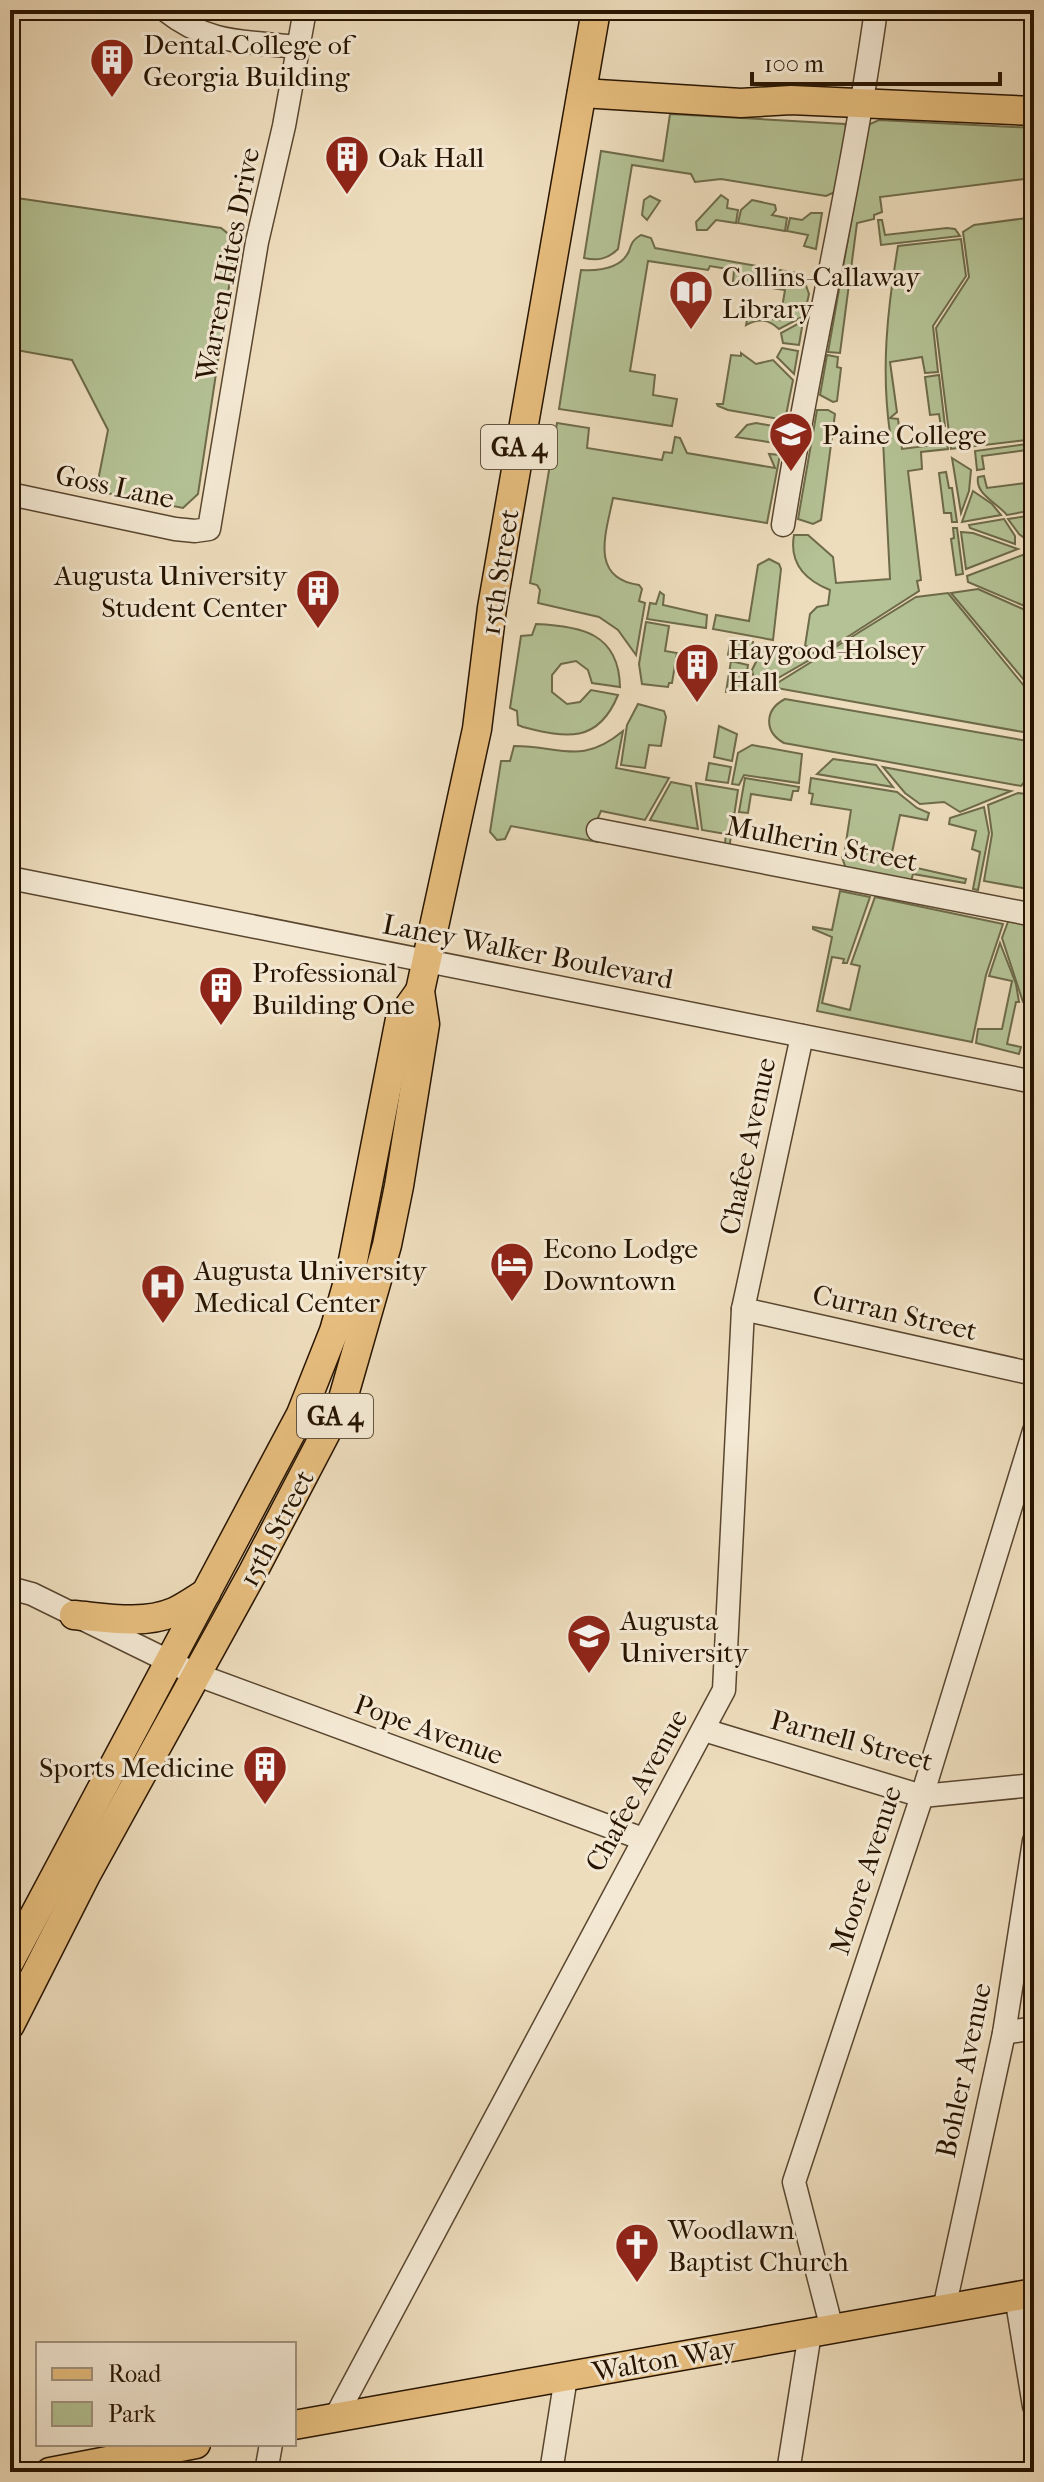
<svg xmlns="http://www.w3.org/2000/svg" width="1044" height="2482" viewBox="0 0 1044 2482" font-family="'IM FELL French Canon',serif">
  <style>
    .green { fill: #b4c295; stroke: #6e6b4a; stroke-width: 2 }
    .lines { fill: none; stroke-linecap: round; stroke-linejoin: round }
    .minor-casing { stroke: #59462f; stroke-width: 25 }
    .major-casing { stroke: #271400; stroke-width: 31 }
    .minor { stroke: #f4e9d4; stroke-width: 22 }
    .major { stroke: #e7be7e; stroke-width: 28 }
    .labels { text-anchor: middle; stroke-width: 6; stroke-linejoin: round; paint-order: stroke }
    .shield { fill: #f4e9d4; stroke: #645440; stroke-width: 2 }
    .shield-label { font-size: 26px; font-weight: bold; fill: #271400 }
    .poi-label { font-size: 28px; fill: #271400; stroke: #f4e9d4; text-anchor: start }
    .street-label { font-size: 28px; fill: #271400; stroke: #f4e9d4 }
  </style>
  <rect width="100%" height="100%" fill="#eeddbd"/>
  <filter id="stains"><feTurbulence type="fractalNoise" baseFrequency=".0025" numOctaves="4"/><feColorMatrix values="0 0 0 0 .2 0 0 0 0 .09 0 0 0 0 .02 0 0 0 .5 -.17"/></filter>
  <radialGradient id="worn" r=".72"><stop offset=".6" stop-color="#630" stop-opacity="0"/><stop offset="1" stop-color="#630" stop-opacity=".3"/></radialGradient>
  <g class="green">
    <path d="M670,114l175,10 1,4 -11,64 -9,4 -105,-17 -26,3 -4,-8 -59,-9 -14,84c-10,10 -20,12 -34,9l17,-107 62,10z"/>
    <path d="M879,120l155,8v55l-1,-5 -153,19 2,15 -8,3v4l-17,4 -17,130 -12,-1 39,-221 3,-7z"/>
    <path d="M721,195l7,5 -1,8 11,2 -2,13 -20,-3 -9,10h-10l-1,-8z"/>
    <path d="M650,196l10,5 -13,19 -5,-5 2,-15z"/>
    <path d="M10,197l211,31 15,12 -38,254 -15,14 -87,-17 12,-61 -36,-70 -62,-11z"/>
    <path d="M752,200l23,5 1,5 -4,5 15,3 -2,13 -47,-8 3,-13z"/>
    <path d="M811,213h11l-6,36 -12,-3 4,-11 -21,-4 3,-13 12,2z"/>
    <path d="M1034,217v222l-83,10 -15,-121 33,-51 -6,-45 11,-7z"/>
    <path d="M878,220h4l3,15 62,-7 8,1 5,7 -79,9z"/>
    <path d="M641,235l10,3 4,10 147,26 7,20 -5,22 -25,13c-11,-10 -20,-11 -33,-4l1,-5 -9,-1v-5l42,6 5,-30 -52,-8 1,-12 -24,-4 -2,4 -60,-9 -18,110 25,4 -2,20 24,4 -5,27 -113,-17 22,-139c18,1 40,-1 48,-19 3,-9 4,-11 12,-16z"/>
    <path d="M961,239l5,37 -33,50 5,46 -13,1 -3,-16 -32,5 7,50 -7,6 8,1 4,30 32,-4 -1,-11 13,-3 2,18 -27,3 1,17 -14,2 13,109 -4,1 2,10 -92,59 -22,-4 5,-32 7,-7 11,-2 2,-15c-25,-10 -41,-27 -36,-55h14l25,22 3,26 54,-4 -7,-139 7,-7c-9,-62 -3,-122 8,-187z"/>
    <path d="M803,321l-4,24 -16,-2 -2,-10z"/>
    <path d="M782,348l16,3 -4,23 -17,-17z"/>
    <path d="M741,353l15,11 17,-4 20,20 -8,40 -57,-10 -10,-4 -1,-2h6l8,-49 10,1z"/>
    <path d="M827,355l11,2 -1,10 4,1 -4,33 -4,1 -13,-7z"/>
    <path d="M939,375l6,51 -4,1 -2,-13 -9,1 -5,-38z"/>
    <path d="M817,410h11l7,4 -14,106 -8,4 -15,-5z"/>
    <path d="M557,423l32,5 -2,20 75,12 2,-8 8,1 3,-16 5,1 7,15 88,15 -6,-14 11,1 -13,68 -154,-25c-7,35 -24,80 26,87l3,4 -3,12 6,2 -9,52 -18,-25 -19,-13 -61,-14 2,-13 -3,-5 -7,-2z"/>
    <path d="M756,423l28,5 -3,16 -45,-7 11,-12z"/>
    <path d="M1034,443v6l-52,7 2,13 -7,1 -2,-19z"/>
    <path d="M952,458l19,12 -2,21 -8,22z"/>
    <path d="M946,472l3,16h3l5,34h-5l-1,-9h-7l-5,-40z"/>
    <path d="M984,476l3,12 47,-6v28l-27,5c-11,-13 -32,-21 -29,-38z"/>
    <path d="M973,491l19,13 9,11 -39,7z"/>
    <path d="M1034,515v19l-7,6 -8,-6 -11,-15z"/>
    <path d="M1004,519l11,17v8l-45,-16 -1,-3z"/>
    <path d="M953,528h4l6,46 -7,1 -5,-36 3,-1z"/>
    <path d="M961,532l12,1 45,16 -52,20z"/>
    <path d="M1028,553l6,5v52l-66,-28 -1,-6z"/>
    <path d="M769,559l10,5 2,5 -8,71 -60,-11 3,-14 33,6 9,-56z"/>
    <path d="M978,589l56,25v78l-83,-99z"/>
    <path d="M660,592l4,3 -1,10 44,10 -1,13 -59,-9 3,-16 6,1z"/>
    <path d="M948,593l86,105v36l-263,-47 145,-90z"/>
    <path d="M646,622l23,4 -4,25 12,2 -5,30h-3l-1,4 -26,-3 -3,-20z"/>
    <path d="M536,624c45,2 83,9 84,63l-28,-4 -4,-13 -12,-9 -15,3 -9,11v17l15,12 13,-2 11,-12 27,5c-20,49 -52,43 -95,32l-5,-2 -1,-14 -7,-3 11,-72 11,-1z"/>
    <path d="M731,638l22,4 -3,17 -22,-4z"/>
    <path d="M771,645l49,9 -56,32 -10,-7 -2,-9 8,-16z"/>
    <path d="M731,661l17,4 -4,26 -18,1z"/>
    <path d="M785,699l249,43v29l-13,15 -237,-43c-20,-11 -20,-33 1,-44z"/>
    <path d="M638,704l26,7 2,6 -5,29 -12,-1 -4,23 -24,-3 6,-40z"/>
    <path d="M719,726l18,8 -5,27 -18,-4z"/>
    <path d="M623,731l-7,37 53,10 -24,42 -44,-9 -5,11 2,20 -87,-16 -6,13 -8,1 -7,-8 11,-71h9l4,-15c47,0 67,20 109,-15z"/>
    <path d="M752,745l50,9 -3,29 -55,-8 -5,10 -7,-1 6,-31z"/>
    <path d="M833,759l43,6 17,22 -76,-13z"/>
    <path d="M709,763l22,4 -3,16 -22,-3z"/>
    <path d="M883,767l128,24 -51,21 -16,-10 -24,2 -15,-11z"/>
    <path d="M745,778l54,9 -1,4h-5l-2,9 -40,-6 -3,19 -9,-1z"/>
    <path d="M811,778l86,14 20,16 12,5 -2,7 -27,-5 -10,47 76,17 -1,4 -52,-9 -3,11 -62,-10 -6,-18 2,-2 7,-45 -40,-6 2,-10 -4,-1z"/>
    <path d="M671,782l20,4 7,43 -48,-9z"/>
    <path d="M696,783l42,7 -9,59 -4,-6 1,-9 -24,-4z"/>
    <path d="M1018,793l16,2v95l-50,-9 8,-47 -4,-29z"/>
    <path d="M984,807l5,26 -11,57 -5,-1 7,-37 -8,-3 4,-18 -27,-7 1,-6z"/>
    <path d="M840,891l30,6 -23,66h-4l1,-4 -12,-2 -10,46 28,7 10,-44 -9,-2 24,-67 128,27 -17,51 -14,67 -155,-31 15,-74 -19,-8v-2l19,3z"/>
    <path d="M1009,919l25,4v82l-11,-3 -21,-64z"/>
    <path d="M1000,943l16,41 3,18h-3l-9,42 14,3 -2,7 -43,-11 2,-14h24l10,-48 -23,-5z"/>
  </g>
  <g class="lines">
    <g class="minor-casing">
      <g id="minor">
        <path d="M165,10c44,35 79,31 133,37"/>
        <path d="M10,494l165,35 20,2 14,-2 48,-287 27,-116 21,-116"/>
        <path d="M783,525c27,-172 69,-342 93,-515"/>
        <path d="M598,830l436,85"/>
        <path d="M10,878l1024,204"/>
        <path d="M743,1309l291,65"/>
        <path d="M10,1588l22,6 163,80 448,165"/>
        <path d="M704,1730l218,66 112,-11"/>
        <path d="M1004,2033l30,-5"/>
        <path d="M1016,2296l18,110"/>
        <path d="M944,2309l60,-276 30,-192"/>
        <path d="M832,2329l-38,-147 128,-386 112,-365"/>
        <path d="M335,2418l389,-728 19,-381 59,-273"/>
        <path d="M266,2472l5,-28"/>
        <path d="M551,2472l15,-95"/>
        <path d="M788,2472l22,-139"/>
      </g>
    </g>
    <g class="major-casing">
      <g id="major">
        <path d="M582,93l159,10 50,-3 243,11"/>
        <path d="M74,1615c33,3 69,10 100,-3 11,-5 22,-13 32,-19"/>
        <path d="M10,1961l291,-547 33,-83 17,-60 49,-252 20,-28"/>
        <path d="M10,2025l76,-150 167,-303 89,-170 45,-157 12,-59 26,-162 -5,-33 57,-262 15,-121 104,-598"/>
        <path d="M294,2425l740,-132"/>
        <path d="M50,2472l146,-28"/>
      </g>
    </g>
    <use href="#minor" class="minor"/>
    <use href="#major" class="major"/>
  </g>
  <defs>
    <g id="building-pin" transform="scale(2.3)"><path d="M0 17L-7.5 6A9.5 9.5 0 1 1 7.5 6Z" fill="#8f2418" stroke="#f4e9d4"/><path d="M-4-6H4V6H1V3H-1V6H-4ZM-2.5-4.3h1.7v1.8h-1.7ZM.8-4.3h1.7v1.8H.8ZM-2.5-1h1.7V.8h-1.7ZM.8-1h1.7V.8H.8Z" fill="#fff"/></g>
    <g id="library-pin" transform="scale(2.3)"><path d="M0 17L-7.5 6A9.5 9.5 0 1 1 7.5 6Z" fill="#8f2418" stroke="#f4e9d4"/><path d="M-6-4Q-3-5.5-.7-3.5V5Q-3 3-6 4ZM6-4Q3-5.5 .7-3.5V5Q3 3 6 4Z" fill="#fff"/></g>
    <g id="university-pin" transform="scale(2.3)"><path d="M0 17L-7.5 6A9.5 9.5 0 1 1 7.5 6Z" fill="#8f2418" stroke="#f4e9d4"/><path d="M0-5L7-2L0 1L-7-2ZM-4 1L0 2.5L4 1V4Q0 6-4 4Z" fill="#fff"/></g>
    <g id="hotel-pin" transform="scale(2.3)"><path d="M0 17L-7.5 6A9.5 9.5 0 1 1 7.5 6Z" fill="#8f2418" stroke="#f4e9d4"/><path d="M-6-4.5h1.5V1H6V5H4.5V3h-9V5H-6ZM-4 0a1.8 1.8 0 1 1 3.6 0ZM.5 0V-2.5h3Q6-2.5 6 0Z" fill="#fff"/></g>
    <g id="hospital-pin" transform="scale(2.3)"><path d="M0 17L-7.5 6A9.5 9.5 0 1 1 7.5 6Z" fill="#8f2418" stroke="#f4e9d4"/><path d="M-5-5h3v3.5h4V-5h3V5h-3V1.5h-4V5h-3Z" fill="#fff"/></g>
    <g id="church-pin" transform="scale(2.3)"><path d="M0 17L-7.5 6A9.5 9.5 0 1 1 7.5 6Z" fill="#8f2418" stroke="#f4e9d4"/><path d="M-1.2-6h2.4v3.5h3.3v2.4h-3.3V6h-2.4V-.1h-3.3v-2.4h3.3Z" fill="#fff"/></g>
  </defs>
  <g fill-rule="evenodd">
    <use href="#building-pin" x="112" y="60"/>
    <use href="#building-pin" x="347" y="157"/>
    <use href="#library-pin" x="691" y="292"/>
    <use href="#university-pin" x="791" y="434"/>
    <use href="#building-pin" x="318" y="591"/>
    <use href="#building-pin" x="697" y="665"/>
    <use href="#building-pin" x="221" y="988"/>
    <use href="#hotel-pin" x="512" y="1264"/>
    <use href="#hospital-pin" x="163" y="1286"/>
    <use href="#university-pin" x="589" y="1636"/>
    <use href="#building-pin" x="265" y="1767"/>
    <use href="#church-pin" x="637" y="2245"/>
  </g>
  <g class="labels">
    <g class="shield">
      <rect x="481" y="425" width="76" height="44" rx="6"/>
      <rect x="297" y="1394" width="76" height="44" rx="6"/>
    </g>
    <g class="shield-label">
      <text x="519" y="456">GA 4</text>
      <text x="335" y="1425">GA 4</text>
    </g>
    <g class="poi-label">
      <text x="143" y="54">Dental College of<tspan x="143" dy="32">Georgia Building</tspan></text>
      <text x="378" y="167">Oak Hall</text>
      <text x="722" y="286">Collins-Callaway<tspan x="722" dy="32">Library</tspan></text>
      <text x="822" y="444">Paine College</text>
      <text x="287" y="585" text-anchor="end">Augusta University<tspan x="287" dy="32">Student Center</tspan></text>
      <text x="728" y="659">Haygood-Holsey<tspan x="728" dy="32">Hall</tspan></text>
      <text x="252" y="982">Professional<tspan x="252" dy="32">Building One</tspan></text>
      <text x="543" y="1258">Econo Lodge<tspan x="543" dy="32">Downtown</tspan></text>
      <text x="194" y="1280">Augusta University<tspan x="194" dy="32">Medical Center</tspan></text>
      <text x="620" y="1630">Augusta<tspan x="620" dy="32">University</tspan></text>
      <text x="234" y="1777" text-anchor="end">Sports Medicine</text>
      <text x="668" y="2239">Woodlawn<tspan x="668" dy="32">Baptist Church</tspan></text>
    </g>
    <g class="street-label">
      <text transform="translate(227 264) rotate(-79)" y="10">Warren Hites Drive</text>
      <text transform="translate(115 486) rotate(12)" y="10">Goss Lane</text>
      <text transform="translate(499 572) rotate(-81)" y="10">15th Street</text>
      <text transform="translate(822 843) rotate(11)" y="10">Mulherin Street</text>
      <text transform="translate(528 951) rotate(11)" y="10">Laney Walker Boulevard</text>
      <text transform="translate(747 1146) rotate(-78)" y="10">Chafee Avenue</text>
      <text transform="translate(895 1312) rotate(13)" y="10">Curran Street</text>
      <text transform="translate(276 1528) rotate(-62)" y="10">15th Street</text>
      <text transform="translate(429 1729) rotate(20)" y="10">Pope Avenue</text>
      <text transform="translate(852 1740) rotate(15)" y="10">Parnell Street</text>
      <text transform="translate(636 1790) rotate(-61)" y="10">Chafee Avenue</text>
      <text transform="translate(865 1870) rotate(-72)" y="10">Moore Avenue</text>
      <text transform="translate(963 2070) rotate(-78)" y="10">Bohler Avenue</text>
      <text transform="translate(664 2359) rotate(-10)" y="10">Walton Way</text>
    </g>
  </g>
  <rect width="1044" height="2482" fill="none" stroke="#eeddbd" stroke-width="40"/>
  <rect x="12" y="12" width="1020" height="2458" fill="none" stroke="#271400" stroke-width="4"/>
  <rect x="20" y="20" width="1004" height="2442" fill="none" stroke="#271400" stroke-width="2"/>
  <rect x="36" y="2342" width="260" height="104" fill="#f4e9d4" stroke="#a2947f" stroke-width="2"/>
  <rect x="52" y="2368" width="40" height="12" fill="#e7be7e" stroke="#a2947f" stroke-width="2"/>
  <text x="108" y="2382" font-size="24" fill="#271400">Road</text>
  <rect x="52" y="2402" width="40" height="24" fill="#b4c295" stroke="#a2947f" stroke-width="2"/>
  <text x="108" y="2422" font-size="24" fill="#271400">Park</text>
  <path d="M752 72v12h248v-12" fill="none" stroke="#271400" stroke-width="4"/>
  <text x="764" y="72" font-size="24" fill="#271400" stroke="#f4e9d4" stroke-width="6" paint-order="stroke">100 m</text>
  <rect width="100%" height="100%" filter="url(#stains)"/>
  <rect width="100%" height="100%" fill="url(#worn)"/>
</svg>
